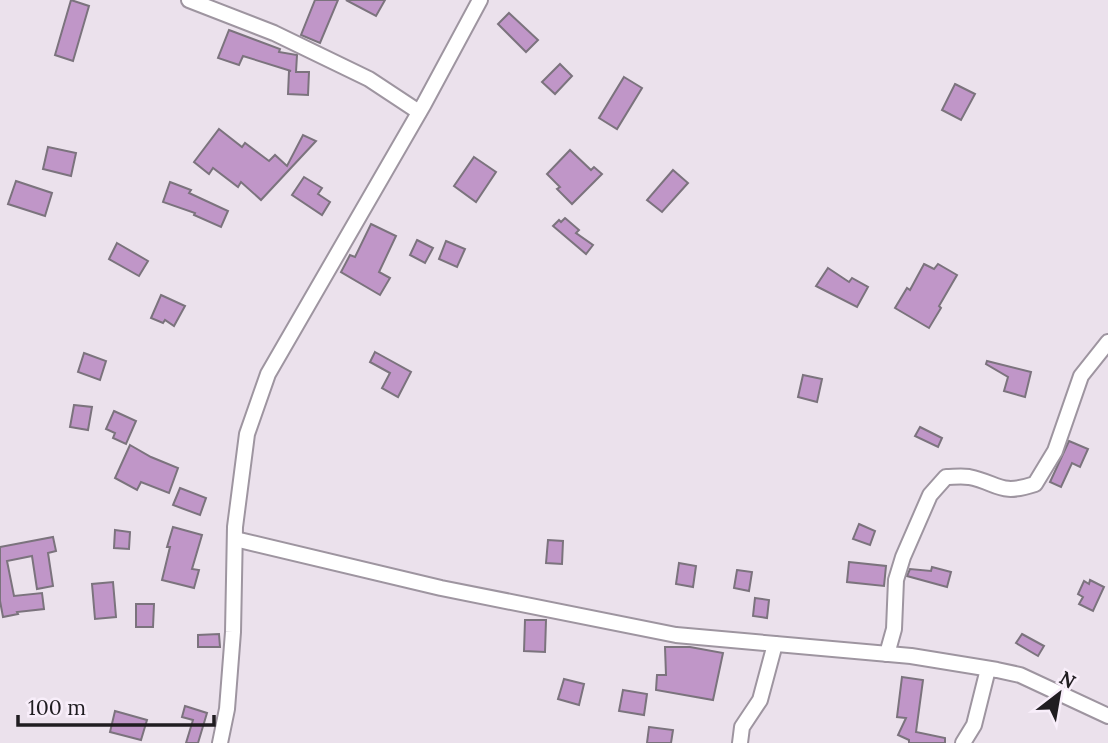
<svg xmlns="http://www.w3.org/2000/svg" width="1108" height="743" viewBox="0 0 1108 743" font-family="Lora,serif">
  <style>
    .building { fill: #c096c8; stroke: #7b737d; stroke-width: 2 }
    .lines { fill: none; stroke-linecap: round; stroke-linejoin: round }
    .minor-casing { stroke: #9e95a0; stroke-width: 18 }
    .minor { stroke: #fff; stroke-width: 14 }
  </style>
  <rect width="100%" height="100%" fill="#ebe1ec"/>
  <g class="building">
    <path d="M71,0l18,6 -16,55 -18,-6z"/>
    <path d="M315,0h23l-18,43 -19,-8z"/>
    <path d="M346,0h39l-9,16z"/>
    <path d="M509,13l29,27 -12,12 -28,-28z"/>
    <path d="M229,30l51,19 -1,3 18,3 -1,17h13l-1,23 -20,-1 1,-23h2l-48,-15 -4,9 -21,-7z"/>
    <path d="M560,64l12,12 -17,18 -13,-12z"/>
    <path d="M624,77l18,11 -25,41 -18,-11z"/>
    <path d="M955,84l20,10 -14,26 -19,-10z"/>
    <path d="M219,129l23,18 3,-4 24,18 6,-6 12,11 16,-31 13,6 -55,59 -20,-18 -3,5 -25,-19 -4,6 -15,-12z"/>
    <path d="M48,147l28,6 -5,23 -28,-7z"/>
    <path d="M570,150l21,20 3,-3 8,7 -30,30 -15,-15 3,-2 -13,-13z"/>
    <path d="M474,157l22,15 -20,30 -22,-16z"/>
    <path d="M673,170l15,13 -26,29 -15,-12z"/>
    <path d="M304,177l18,11 -4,6 12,8 -8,13 -30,-20z"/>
    <path d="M16,181l36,12 -7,23 -37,-12z"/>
    <path d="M170,182l21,8 -2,3 39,18 -7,16 -27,-12 1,-2 -32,-11z"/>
    <path d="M565,218l14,12 -3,3 17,12 -7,9 -33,-28 6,-6 2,2z"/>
    <path d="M371,224l25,12 -17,36 11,6 -10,17 -39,-23 9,-17 5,2z"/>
    <path d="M417,240l16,8 -8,15 -15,-8z"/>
    <path d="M446,241l19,8 -8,18 -18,-8z"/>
    <path d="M117,243l31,18 -9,15 -30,-17z"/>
    <path d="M924,264l10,5 4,-5 19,11 -18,31 2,2 -12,20 -34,-20 12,-20 3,2z"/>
    <path d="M828,268l21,14 3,-4 16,9 -11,20 -41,-21z"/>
    <path d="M161,295l24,11 -11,20 -9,-6 -2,3 -12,-5z"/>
    <path d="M375,352l36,20 -13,25 -16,-9 8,-15 -20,-11z"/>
    <path d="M84,353l22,8 -6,19 -22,-8z"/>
    <path d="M987,361l44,11 -6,25 -21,-6 4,-14 -22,-13z"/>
    <path d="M803,375l19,4 -5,23 -19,-5z"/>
    <path d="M74,405l18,2 -4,23 -18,-3z"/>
    <path d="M114,411l22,10 -10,23 -13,-6 2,-5 -9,-4z"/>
    <path d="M920,427l22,11 -4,9 -23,-11z"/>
    <path d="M1069,441l19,8 -8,18 -8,-4 -11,24 -11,-5z"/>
    <path d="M130,445l21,12 27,11 -9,25 -28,-11 -4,8 -22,-12z"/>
    <path d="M180,488l26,10 -6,17 -27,-10z"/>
    <path d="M859,524l16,7 -5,14 -17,-6z"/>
    <path d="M173,527l29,8 -10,34 7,1 -5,18 -32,-8 8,-33h-3z"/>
    <path d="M115,530l15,2 -1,17 -15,-1z"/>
    <path d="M53,537l3,14 -8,2 5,33 -16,3 -5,-33 -25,5 7,35 28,-3 2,16 -27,3 1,2 -15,3 -3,-16v-54z"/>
    <path d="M548,540l15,1 -1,23 -16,-1z"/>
    <path d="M849,562l37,4 -2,20 -37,-4z"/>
    <path d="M679,563l17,3 -3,21 -17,-3z"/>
    <path d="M932,567l19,5 -4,15 -40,-11 3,-7 21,2z"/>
    <path d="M737,570l15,2 -3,19 -15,-3z"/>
    <path d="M1090,580l14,7 -11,24 -14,-7 4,-7 -5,-3 6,-13 5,3z"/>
    <path d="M113,582l3,35 -21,2 -3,-35z"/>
    <path d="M755,598l14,2 -2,18 -14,-2z"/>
    <path d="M136,604h18l-1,23h-17z"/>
    <path d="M525,620h21l-1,32 -21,-1z"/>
    <path d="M219,634l1,13h-22v-12z"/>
    <path d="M1022,634l22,12 -6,10 -22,-13z"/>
    <path d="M665,647h25l33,6 -10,47 -57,-10 1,-15h9z"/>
    <path d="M902,677l21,3 -7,52 29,6v5h-36v-3l-11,-5 8,-17 -9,-1z"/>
    <path d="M564,679l20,5 -5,21 -21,-6z"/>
    <path d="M623,690l24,4 -3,21 -25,-4z"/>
    <path d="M185,706l22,7 -9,30h-12l7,-23 -11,-3z"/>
    <path d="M115,711l32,9 -6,20 -31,-8z"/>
    <path d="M649,727l24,3 -2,13h-24z"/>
  </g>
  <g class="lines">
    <g class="minor-casing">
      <g id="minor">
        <path d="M189,0l85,33 95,46 50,33"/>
        <path d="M235,539l206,49 235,47 235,21 86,14 23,5 88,41"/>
        <path d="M887,654l7,-25 2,-49 7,-23 27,-62 16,-18c7,0 15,-1 23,0 30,6 30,19 66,7l20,-33 26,-75 27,-34"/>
        <path d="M220,743l7,-34 6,-77 2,-105 12,-93 21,-60 156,-270 56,-104"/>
        <path d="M740,743l2,-16 18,-27 15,-56"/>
        <path d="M963,743l11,-18 14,-56"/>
      </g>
    </g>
    <use href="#minor" class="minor"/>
  </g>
  <g transform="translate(1059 694) rotate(31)" stroke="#f8eefa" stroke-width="5" paint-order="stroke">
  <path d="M0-5L12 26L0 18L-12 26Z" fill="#201d21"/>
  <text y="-10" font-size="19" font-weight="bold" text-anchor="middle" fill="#201d21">N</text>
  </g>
  <path d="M18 715v10h196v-10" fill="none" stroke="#201d21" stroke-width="3.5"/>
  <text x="28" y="715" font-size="21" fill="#201d21" stroke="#f8eefa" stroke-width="5" paint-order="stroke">100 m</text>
</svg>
